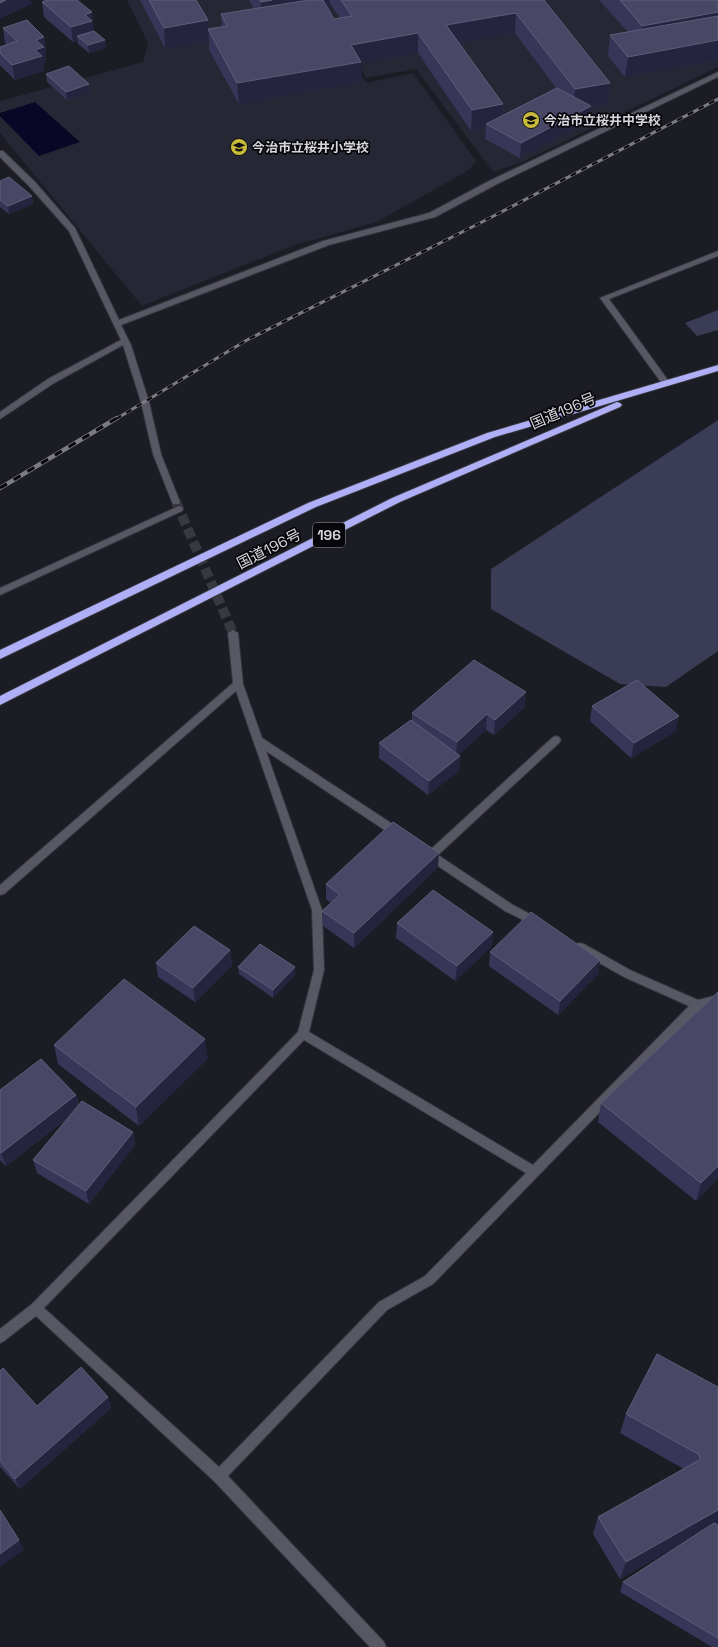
<svg xmlns="http://www.w3.org/2000/svg" width="718" height="1647" viewBox="0 0 718 1647" font-family="'Space Grotesk','Noto Sans JP',sans-serif">
  <style>
    .built { fill: #262734 }
    .green { fill: #3b3c55 }
    .water { fill: #0a0626 }
    .lines { fill: none; stroke-linecap: round; stroke-linejoin: round }
    .street-tunnel { stroke: #383840; stroke-width: 10; stroke-dasharray: 10 4.5; stroke-linecap: butt }
    .lane-casing { stroke: #35353b; stroke-width: 2 }
    .street-casing { stroke: #35353b; stroke-width: 2 }
    .highway-casing { stroke: #35353b; stroke-width: 2 }
    .lane { fill: #575863; fill-rule: evenodd }
    .street { fill: #575863; fill-rule: evenodd }
    .highway { fill: #aeaff6; fill-rule: evenodd }
    .rail-far1-casing { stroke: #7b7b82; stroke-width: 3 }
    .rail-casing { stroke: #7b7b82; stroke-width: 4.5 }
    .rail-far1 { stroke: #07070b; stroke-width: 2; stroke-dasharray: 6; stroke-linecap: butt }
    .rail { stroke: #07070b; stroke-width: 3; stroke-dasharray: 8; stroke-linecap: butt }
    .wall { fill: #373658; fill-rule: evenodd }
    .shaded-wall { fill: #25243e }
    .building { fill: #484766; stroke: #5e5e79 }
    .labels { text-anchor: middle; stroke-width: 3.5; stroke-linejoin: round; paint-order: stroke }
    .far-poi-label { font-size: 13px; font-weight: bold; fill: #d6d6dc; stroke: #07070b; text-anchor: start }
    .shield { fill: #07070b; stroke: #98989d; stroke-width: 1 }
    .shield-label { font-size: 14px; font-weight: bold; fill: #d6d6dc }
    .street-label { font-size: 15px; fill: #d6d6dc; stroke: #07070b }
  </style>
  <rect width="100%" height="100%" fill="#1c1c25"/>
  <g class="built">
    <path d="M127,0h191l48,83 47,-10 63,88 -7,9 -92,52 -82,23 -153,61 -142,-173v-32l143,-39 5,-19z"/>
    <path d="M322,0h396v67l-196,95 -29,10 -77,-103 -50,9z"/>
  </g>
  <g class="green">
    <path d="M718,310v20l-21,6 -12,-13z"/>
    <path d="M718,420v231l-52,36 -46,-3 -129,-75v-40z"/>
  </g>
  <path class="water" d="M35,102l45,40 -41,14 -39,-40v-3z"/>
  <g class="lines">
    <path class="street-tunnel" d="M176,502l57,131"/>
    <g class="lane-casing">
      <path id="lane" d="M718,251v5l-109,43 61,84 -4,3 -3,-1 -63,-87z"/>
    </g>
    <g class="street-casing">
      <g id="street">
        <path d="M718,72v5l-221,107 -62,33 -106,28 -208,80 10,20 18,57 12,52 19,48 -1,2h-6l-1,-2 -19,-48 -12,-52 -18,-57 -69,38 -54,36v-7l48,-33 73,-39 -52,-109 -40,-45 -29,-29v-6h3l32,31 40,46 44,92 204,-79 106,-28 62,-33z"/>
        <path d="M179,506l3,1 1,2 -1,2 -182,84v-7z"/>
        <path d="M233,630l5,3 5,51 19,54 141,93 1,3 -1,3h-8l-129,-86 56,159 2,60 -15,62 224,133 156,-159 -65,-29 -48,-27 -1,-3 1,-3 4,-1 4,1 48,27 66,29 20,-5v10l-18,4 -267,275 -46,26 -159,166 156,166 2,5h-16l-156,-166 -178,-165 -32,25 -4,2v-14l32,-25 266,-272 16,-62 -2,-60 -76,-219 -232,203 -4,1v-10l233,-202 -5,-50zM304,1040l222,133 -101,103 -46,26 -160,165 -175,-159z"/>
        <path d="M556,736l3,1 2,3 -2,3 -121,112 75,50 28,15 1,3 -1,3 -4,1 -32,-16 -82,-55 -1,-3 1,-3h7l123,-113z"/>
      </g>
    </g>
    <g class="highway-casing">
      <g id="highway">
        <path d="M718,365v6l-223,66 -179,70 -316,152v-9l308,-147 179,-70z"/>
        <path d="M617,402l3,1 2,2 -2,2 -220,95 -400,203v-9l392,-198z"/>
      </g>
    </g>
    <use href="#lane" class="lane"/>
    <use href="#street" class="street"/>
    <use href="#highway" class="highway"/>
    <g class="rail-far1-casing">
      <path id="rail-far1" d="M116,419l131,-79 237,-119 234,-122"/>
    </g>
    <g class="rail-casing">
      <path id="rail" d="M0,488l117,-70"/>
    </g>
    <use href="#rail-far1" class="rail-far1"/>
    <use href="#rail" class="rail"/>
  </g>
  <g class="wall">
    <path d="M43,0h34l15,12 1,19 12,9 1,8 -17,5 -11,-9v-3l-5,1 -29,-25 -2,-15 3,-1z"/>
    <path d="M140,0h56l12,20v9l14,-2 -1,-13 33,-5 -5,-9h295l64,104 -17,3 -2,14 -69,37 -35,-19 1,-11 -15,3 -53,-78 -57,10v19l-122,22 -30,-54v-9l-44,7zM330,3l10,15 -6,1 -5,-8h1zM515,33l41,55 -53,27v-11l-44,-61z"/>
    <path d="M599,0h119v60l-93,17 -17,-21 2,-21 18,-3z"/>
    <path d="M3,28l41,9 2,15 -1,1 1,9 -3,1 1,8 -29,9 -15,-15v-18l7,-3 -2,-1z"/>
    <path d="M46,74l43,10 1,8 -23,8 -20,-18z"/>
    <path d="M0,181l32,15 1,8 -24,10 -9,-7z"/>
    <path d="M592,706l84,25 -45,27 -41,-37z"/>
    <path d="M525,707l-31,28 -8,-5 -28,25 2,1 -1,15 -31,24 -49,-37v-15l33,-22v-8z"/>
    <path d="M438,867l-84,81 -31,-22 -1,-15 9,-8 -5,-4v-15z"/>
    <path d="M397,923l96,9 -2,15 -36,34 -59,-43z"/>
    <path d="M230,950l2,15 -37,37 -37,-25 -2,-14z"/>
    <path d="M490,952l110,8 -2,14 -40,41 -69,-49z"/>
    <path d="M238,967l57,8 -22,23 -34,-24z"/>
    <path d="M718,992v186l-22,23 -98,-79 3,-19z"/>
    <path d="M54,1045l154,13 -69,68 -81,-62z"/>
    <path d="M0,1090l76,5 3,10 54,27 2,13 -46,59 -52,-31 -4,-13 36,-43 -63,49 -6,-6z"/>
    <path d="M0,1371l37,35 71,-9 3,11 -91,81 -20,-22z"/>
    <path d="M718,1387v136l-2,1 2,1v122h-6l-92,-55 3,-10 66,-43 -69,40 -27,-45 5,-17 86,-48 -64,-36 6,-19z"/>
  </g>
  <g class="shaded-wall">
    <path d="M6,0h25l1,4 -32,15v-16z"/>
    <path d="M272,0h58v11l-68,11 -1,-20z"/>
    <path d="M92,12l2,24h-17l1,5 -5,1 -2,-15 14,-12z"/>
    <path d="M718,12v19l-78,15 2,-20z"/>
    <path d="M516,13l-1,20 -70,13 1,-21z"/>
    <path d="M208,20l1,21 -44,7 -1,-20z"/>
    <path d="M418,33v20l-57,10v19l-122,22 -2,-21 114,-38z"/>
    <path d="M44,37l2,15 -1,1 1,9 -3,1 1,8 -29,9 -3,-15 23,-15 1,-10z"/>
    <path d="M105,40l1,8 -17,5 -1,-8z"/>
    <path d="M718,40v20l-93,17 3,-20z"/>
    <path d="M610,83l-2,21 -17,3 -2,14 -69,37 1,-15 52,-33 2,-21z"/>
    <path d="M89,84l1,8 -23,8 -1,-8z"/>
    <path d="M503,104l-1,21 -16,-1v4l-15,3 1,-21z"/>
    <path d="M32,196l1,8 -24,10 -1,-8z"/>
    <path d="M526,692l-1,15 -31,28 1,-15z"/>
    <path d="M487,714l-1,16 -30,27 1,-15z"/>
    <path d="M679,716l-3,15 -45,27 3,-15z"/>
    <path d="M460,756l-1,15 -31,24 1,-14z"/>
    <path d="M439,853l-1,14 -84,81v-15z"/>
    <path d="M493,932l-2,15 -36,34 2,-15z"/>
    <path d="M230,950l2,15 -37,37 -2,-14z"/>
    <path d="M600,960l-2,14 -40,41 2,-14z"/>
    <path d="M295,967v8l-22,23v-8z"/>
    <path d="M205,1039l3,19 -69,68 -3,-19z"/>
    <path d="M76,1095l3,14 -73,57 -5,-13z"/>
    <path d="M133,1132l2,13 -46,59 -3,-13z"/>
    <path d="M718,1166v12l-22,23 5,-18z"/>
    <path d="M108,1397l3,11 -91,81 -5,-10z"/>
    <path d="M718,1510v13l-98,56 6,-17z"/>
    <path d="M19,1540l5,10 -24,17v-13z"/>
  </g>
  <g class="building">
    <path d="M0,0h6l-6,3z"/>
    <path d="M48,0h29l15,12 -7,3 7,6 -21,6 -29,-25z"/>
    <path d="M149,0h47l12,20 -44,8z"/>
    <path d="M260,0h12l-11,2z"/>
    <path d="M309,0h14l11,19 18,-3 -11,-16h203l66,83 -35,6 -59,-76 -70,12 57,79 -31,6 -54,-77 -67,12 10,17 -124,21 -29,-54 19,-3 -6,-12z"/>
    <path d="M620,0h98v12l-76,14z"/>
    <path d="M718,16v24l-90,17 -18,-22z"/>
    <path d="M27,20l17,17 -8,3 8,7 -9,3 7,6 -30,9 -12,-12v-6l17,-6 -14,-13z"/>
    <path d="M94,31l11,9 -17,5 -11,-9z"/>
    <path d="M69,66l20,18 -23,8 -20,-18z"/>
    <path d="M557,88l34,18 -70,37 -35,-19z"/>
    <path d="M9,177l23,19 -24,10 -8,-6v-19z"/>
    <path d="M474,660l52,32 -31,28 -8,-6 -30,28 -45,-29z"/>
    <path d="M637,680l42,36 -45,27 -42,-37z"/>
    <path d="M411,720l49,36 -31,25 -50,-38z"/>
    <path d="M393,822l46,31 -85,80 -32,-22 18,-16 -14,-11z"/>
    <path d="M433,890l60,42 -36,34 -60,-43z"/>
    <path d="M531,912l69,48 -40,41 -70,-49z"/>
    <path d="M194,926l36,24 -37,38 -37,-25z"/>
    <path d="M260,944l35,23 -22,23 -35,-23z"/>
    <path d="M124,979l81,60 -69,68 -82,-62z"/>
    <path d="M718,992v174l-17,17 -100,-80z"/>
    <path d="M41,1059l35,36 -75,58 -1,-2v-61z"/>
    <path d="M82,1101l51,31 -47,59 -53,-31z"/>
    <path d="M657,1354l61,33v123l-92,52 -28,-45 103,-58 -3,-5 -72,-40z"/>
    <path d="M81,1367l27,30 -93,82 -15,-18v-90l3,-3 34,38z"/>
    <path d="M0,1510l19,30 -19,14z"/>
    <path d="M714,1523l4,2v113l-95,-56z"/>
  </g>
  <defs>
    <g id="school-disc" transform="scale(0.9)"><circle r="9.5" fill="#c8bb3b" stroke="#07070b"/><path d="M0-5L7-2L0 1L-7-2ZM-4 1L0 2.5L4 1V4Q0 6-4 4Z" fill="#111"/></g>
  </defs>
  <g fill-rule="evenodd">
    <use href="#school-disc" x="531" y="120"/>
    <use href="#school-disc" x="239" y="147"/>
  </g>
  <g class="labels">
    <g class="far-poi-label">
      <text x="544" y="125">今治市立桜井中学校</text>
      <text x="252" y="152">今治市立桜井小学校</text>
    </g>
    <rect class="shield" x="313" y="523" width="32" height="24" rx="3"/>
    <g class="shield-label">
      <text x="329" y="540">196</text>
    </g>
    <g class="street-label">
      <text transform="translate(563 411) rotate(-23)" y="5">国道196号</text>
      <text transform="translate(269 549) rotate(-27)" y="5">国道196号</text>
    </g>
  </g>
</svg>
